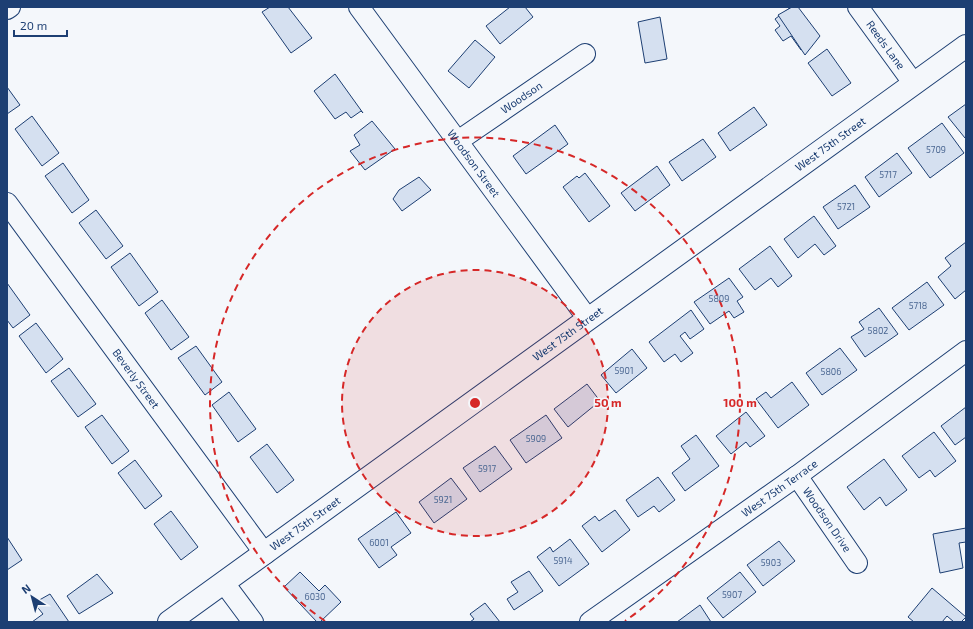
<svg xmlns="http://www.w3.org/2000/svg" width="973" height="629" viewBox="0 0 973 629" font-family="'Exo 2',sans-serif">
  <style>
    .building { fill: #d5e0f0; stroke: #1d3f73 }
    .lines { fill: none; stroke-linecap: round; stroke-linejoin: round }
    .minor-casing { stroke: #1d3f73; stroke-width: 22 }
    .major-casing { stroke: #1d3f73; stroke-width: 24 }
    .minor { stroke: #f4f7fb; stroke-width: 20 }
    .major { stroke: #f4f7fb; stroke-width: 22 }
    .ring { fill: none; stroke: #d62828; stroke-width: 2; stroke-dasharray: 7 5 }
    .labels { text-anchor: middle; stroke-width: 3; stroke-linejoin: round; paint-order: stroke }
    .number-label { font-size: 9px; fill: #4b6792 }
    .street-label { font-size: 11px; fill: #1d3f73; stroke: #f4f7fb }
    .centre { fill: #d62828; stroke: #f4f7fb; stroke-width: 2 }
    .ring-label { font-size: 12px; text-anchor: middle; font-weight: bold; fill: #d62828; stroke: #f4f7fb; stroke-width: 3; stroke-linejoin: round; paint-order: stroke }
  </style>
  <rect width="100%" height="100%" fill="#f4f7fb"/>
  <g class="building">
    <path d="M270,7h18l24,31 -21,15 -29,-41z"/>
    <path d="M510,7h15l8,10 -33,27 -14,-18z"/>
    <path d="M791,7h5l23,30 -18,13 -10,-14 -8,5 -8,-11 5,-4 -5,-7z"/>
    <path d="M792,7h6l22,29 -15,19 -27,-40z"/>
    <path d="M660,17l7,42 -22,4 -7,-41z"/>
    <path d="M475,40l20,17 -26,31 -21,-17z"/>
    <path d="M827,49l24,34 -19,13 -24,-33z"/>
    <path d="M335,74l28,39 -2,-2 -10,7 -5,-6 -11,7 -21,-28z"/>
    <path d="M7,87l13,18 -13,9z"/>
    <path d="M966,104v33l-1,1 -17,-21z"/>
    <path d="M754,107l13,18 -37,26 -12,-18z"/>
    <path d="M32,116l27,37 -17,13 -27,-37z"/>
    <path d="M372,121l23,28 -30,21 -15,-19 10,-6 -6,-10z"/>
    <path d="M942,123l22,30 -34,25 -22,-30z"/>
    <path d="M555,125l13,19 -42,30 -13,-18z"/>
    <path d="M703,139l13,18 -34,24 -13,-19z"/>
    <path d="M897,153l15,20 -33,24 -14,-20z"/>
    <path d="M63,163l26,37 -17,13 -27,-37z"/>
    <path d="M657,166l13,19 -35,26 -14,-18z"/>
    <path d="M585,173l25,33 -21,16 -26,-35 14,-11 2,2z"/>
    <path d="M419,177l12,13 -29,21 -9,-12 6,-9z"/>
    <path d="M855,185l15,22 -32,22 -15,-22z"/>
    <path d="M96,210l27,36 -17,13 -27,-36z"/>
    <path d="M814,216l22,30 -12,9 -9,-11 -17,14 -14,-19z"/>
    <path d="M966,242v48l-11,9 -17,-22 13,-11 -6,-8z"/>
    <path d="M770,246l22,30 -14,11 -7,-9 -16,12 -16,-21z"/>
    <path d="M130,253l28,39 -19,14 -28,-39z"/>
    <path d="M729,278l14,19 -6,4 7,11 -10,6 -5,-7 -19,13 -16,-22z"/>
    <path d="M927,282l17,23 -35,25 -17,-22z"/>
    <path d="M7,283l23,32 -17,13 -6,-8z"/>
    <path d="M162,300l27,37 -18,13 -26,-37z"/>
    <path d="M879,308l19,26 -33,23 -14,-20 13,-8 -5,-7z"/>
    <path d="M691,310l13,19 -14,10 -5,-7 -5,4 13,17 -12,9 -6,-8 -11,8 -15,-20z"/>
    <path d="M36,323l27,36 -17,14 -27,-37z"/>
    <path d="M196,346l26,36 -17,13 -27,-37z"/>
    <path d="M840,348l17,22 -35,25 -16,-22z"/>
    <path d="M632,349l15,19 -31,25 -15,-18z"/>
    <path d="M69,368l27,36 -18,13 -27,-36z"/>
    <path d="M792,382l17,23 -31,23 -22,-29 10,-7 5,6z"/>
    <path d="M587,384l13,17 -32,26 -14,-18z"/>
    <path d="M229,392l27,37 -18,13 -26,-37z"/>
    <path d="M966,407v30l-11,8 -14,-19z"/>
    <path d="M746,412l19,24 -15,11 -4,-5 -15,12 -15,-18z"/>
    <path d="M102,415l27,36 -17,13 -27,-37z"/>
    <path d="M546,415l16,23 -36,25 -16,-23z"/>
    <path d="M934,432l22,29 -21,16 -5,-7 -11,8 -17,-22z"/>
    <path d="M696,435l23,31 -34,25 -13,-18 18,-14 -9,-13z"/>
    <path d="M267,444l27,36 -17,13 -27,-36z"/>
    <path d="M495,446l17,23 -32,23 -17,-24z"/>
    <path d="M884,459l23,31 -21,16 -6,-9 -16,13 -17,-23z"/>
    <path d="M135,460l27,36 -17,13 -27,-36z"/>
    <path d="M658,477l17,23 -16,12 -5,-6 -16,11 -12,-17z"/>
    <path d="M451,478l16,21 -33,24 -15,-21z"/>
    <path d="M615,510l15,20 -28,22 -20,-26 13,-10 4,5z"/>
    <path d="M171,511l27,36 -17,13 -27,-36z"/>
    <path d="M396,512l15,21 -20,14 6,8 -18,13 -21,-29z"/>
    <path d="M966,528v14l-7,1 4,25 -23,5 -7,-39z"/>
    <path d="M7,537l15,23 -15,10z"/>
    <path d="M570,539l19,25 -30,22 -22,-29 13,-10 3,5z"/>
    <path d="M779,541l16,20 -32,25 -16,-21z"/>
    <path d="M529,571l14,20 -29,19 -7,-11 11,-7 -7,-10z"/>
    <path d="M300,572l19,19 6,-6 16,17 -21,20h-3l-33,-35z"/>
    <path d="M740,572l16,20 -33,26 -16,-20z"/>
    <path d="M97,574l16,19 -34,21 -12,-18z"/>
    <path d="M932,588l34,29 -5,5h-7l-7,-6 -5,6h-28l-6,-5z"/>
    <path d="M50,594l19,28h-37l11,-8 -9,-11z"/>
    <path d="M485,603l15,19h-30l4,-3 -4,-5z"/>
    <path d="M700,605l11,17h-34z"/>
  </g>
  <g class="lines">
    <g class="minor-casing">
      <g id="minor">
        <path id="s1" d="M359,7l229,312"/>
        <path id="s2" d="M858,7l56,77"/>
        <path d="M7,9l3,-2"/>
        <path id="s3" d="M458,141l127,-87"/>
        <path id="s4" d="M7,203l258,351"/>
        <path id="s5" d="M797,476l60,87"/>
        <path d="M224,583l29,39"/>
        <path id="s6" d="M590,622l207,-146 169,-125"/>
      </g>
    </g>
    <g class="major-casing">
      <g id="major">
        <path id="s7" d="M169,622l797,-576"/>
      </g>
    </g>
    <use href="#minor" class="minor"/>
    <use href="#major" class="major"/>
  </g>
  <circle cx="475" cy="403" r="133" fill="#d62828" fill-opacity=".12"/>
  <g class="ring">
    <circle cx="475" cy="403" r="133"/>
    <path d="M325 621A265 265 0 1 1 625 621"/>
  </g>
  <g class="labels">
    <g class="number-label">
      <text x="936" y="153">5709</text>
      <text x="888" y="178">5717</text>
      <text x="846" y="210">5721</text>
      <text x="719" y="302">5809</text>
      <text x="918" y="309">5718</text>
      <text x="878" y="334">5802</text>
      <text x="624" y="374">5901</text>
      <text x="831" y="375">5806</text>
      <text x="536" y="442">5909</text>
      <text x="487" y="472">5917</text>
      <text x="443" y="503">5921</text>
      <text x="379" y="546">6001</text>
      <text x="563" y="564">5914</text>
      <text x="771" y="566">5903</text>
      <text x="732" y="598">5907</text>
      <text x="315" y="600">6030</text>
    </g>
    <g class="street-label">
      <text dy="4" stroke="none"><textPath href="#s2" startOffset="47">Reeds Lane</textPath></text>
      <text dy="4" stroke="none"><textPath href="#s3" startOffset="77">Woodson</textPath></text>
      <text dy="4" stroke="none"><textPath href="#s7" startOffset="816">West 75th Street</textPath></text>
      <text dy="4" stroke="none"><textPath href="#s1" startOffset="194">Woodson Street</textPath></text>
      <text dy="4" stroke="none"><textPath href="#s7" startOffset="492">West 75th Street</textPath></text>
      <text dy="4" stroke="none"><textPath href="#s4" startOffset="218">Beverly Street</textPath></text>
      <text dy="4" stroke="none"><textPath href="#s6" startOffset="232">West 75th Terrace</textPath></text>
      <text dy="4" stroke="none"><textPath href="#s5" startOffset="53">Woodson Drive</textPath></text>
      <text dy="4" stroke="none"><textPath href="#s7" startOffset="168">West 75th Street</textPath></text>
    </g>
  </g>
  <circle cx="475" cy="403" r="6" class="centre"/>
  <g class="ring-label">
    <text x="608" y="407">50 m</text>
    <text x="740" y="407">100 m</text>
  </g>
  <rect width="973" height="629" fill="none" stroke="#1d3f73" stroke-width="16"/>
  <g transform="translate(32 597) rotate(324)" stroke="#f4f7fb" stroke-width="3" paint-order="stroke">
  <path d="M0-3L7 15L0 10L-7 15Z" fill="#1d3f73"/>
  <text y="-6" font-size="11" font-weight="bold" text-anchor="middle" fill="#1d3f73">N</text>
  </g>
  <path d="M14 30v6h53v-6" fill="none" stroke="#1d3f73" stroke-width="2"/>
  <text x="20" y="30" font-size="12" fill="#1d3f73" stroke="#f4f7fb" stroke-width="3" paint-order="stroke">20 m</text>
</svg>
